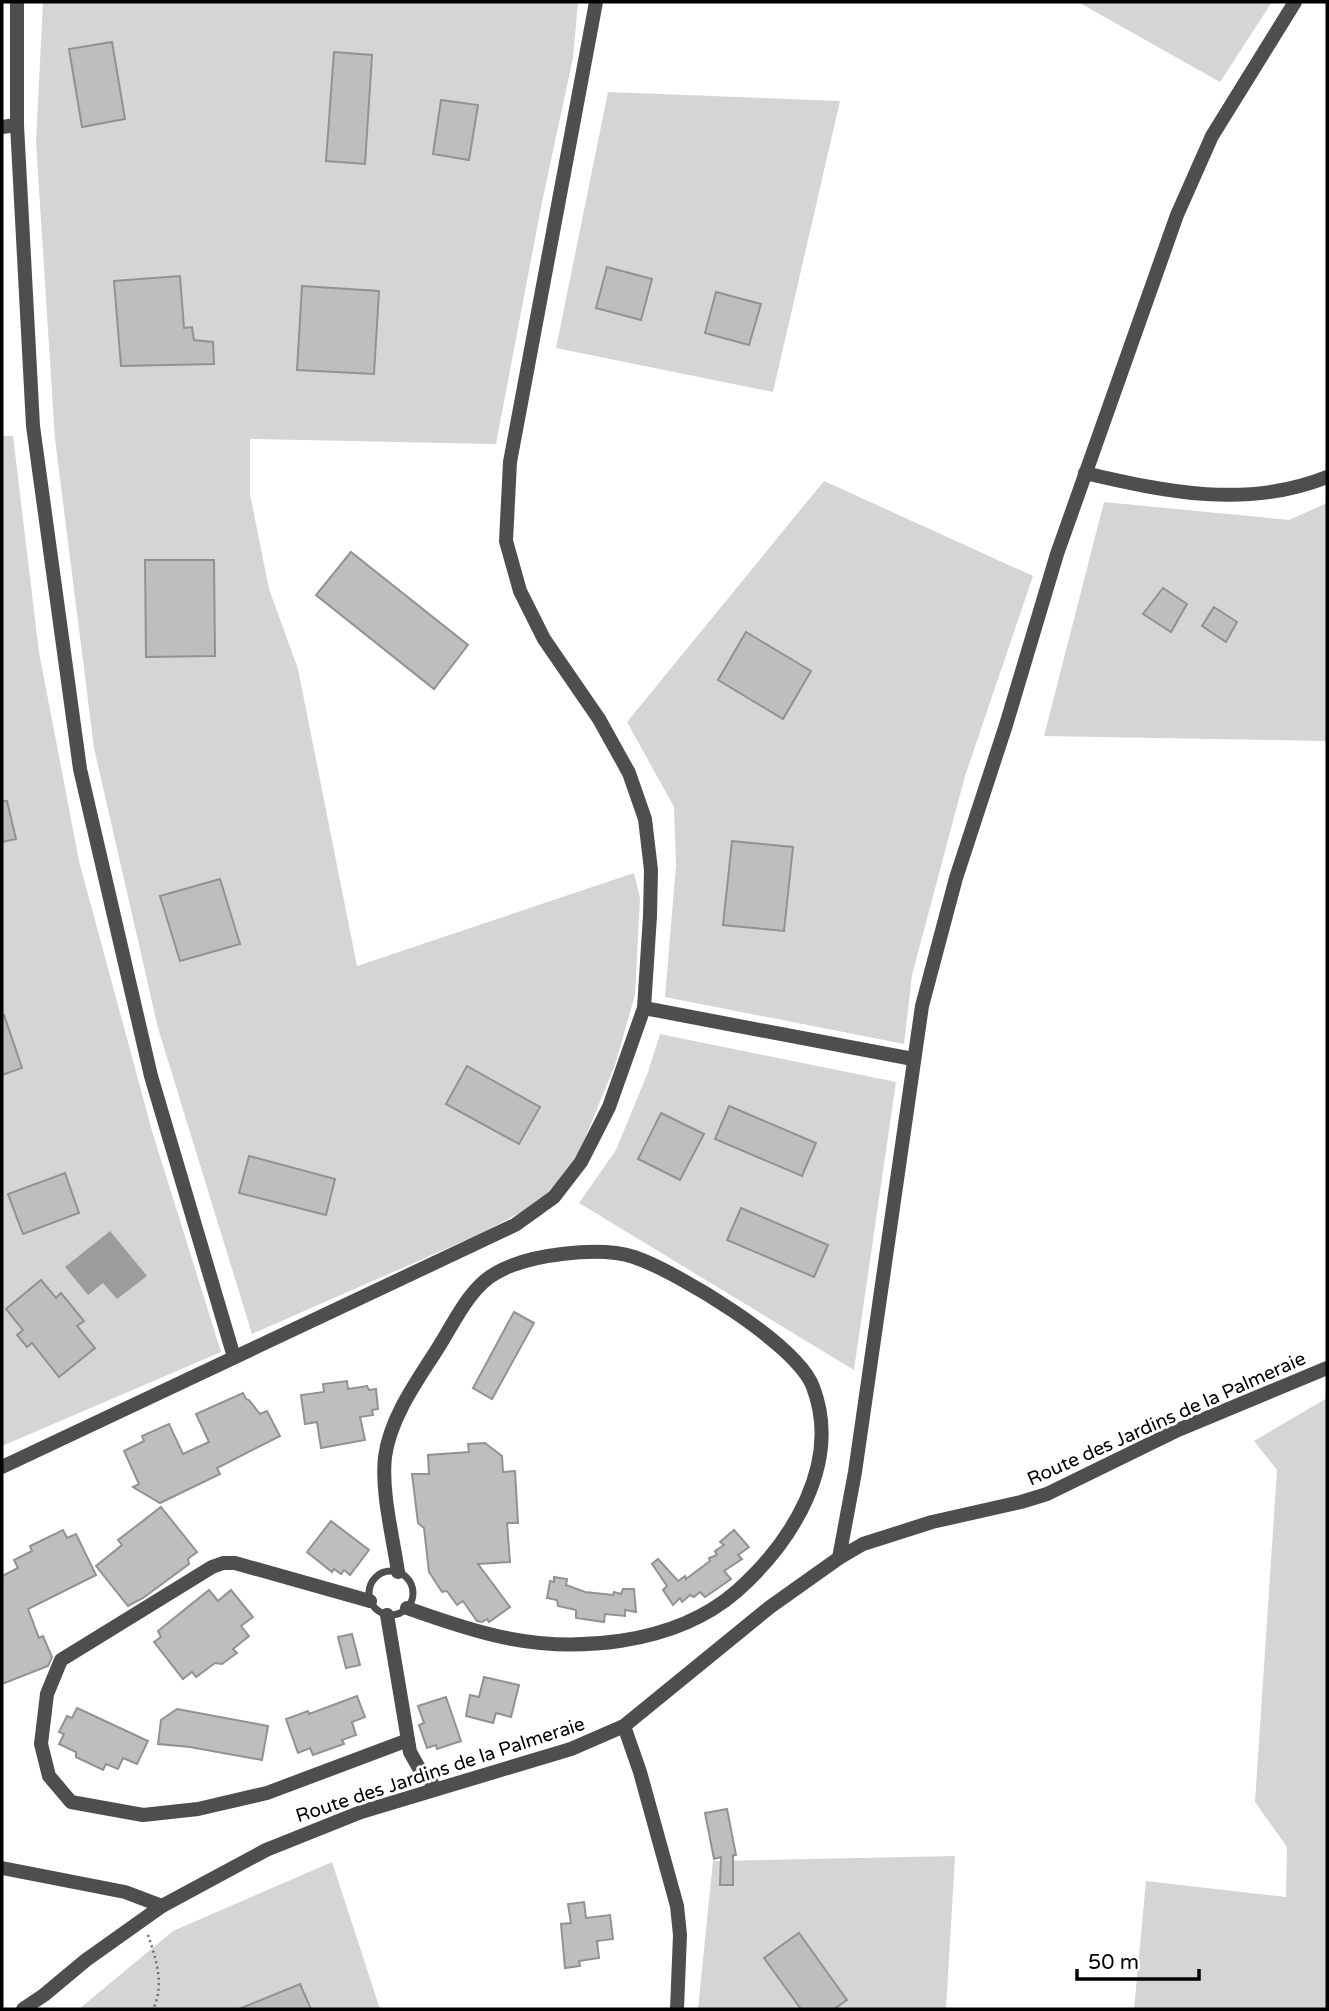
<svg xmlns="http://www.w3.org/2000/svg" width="1329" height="2011" viewBox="0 0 1329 2011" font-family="'Varela Round',sans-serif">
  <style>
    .green { fill: #d5d5d5 }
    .water { fill: #9c9c9c }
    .building { fill: #bebebe; stroke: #929292; stroke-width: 2 }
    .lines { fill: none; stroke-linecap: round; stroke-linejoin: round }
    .path { stroke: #707070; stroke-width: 2.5; stroke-dasharray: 2 3.5; stroke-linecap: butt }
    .service { stroke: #4e4e4e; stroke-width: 7 }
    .minor { stroke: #4e4e4e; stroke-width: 14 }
    .tertiary { stroke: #4e4e4e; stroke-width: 14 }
    .labels { text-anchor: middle; stroke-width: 6; stroke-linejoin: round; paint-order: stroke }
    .street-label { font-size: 19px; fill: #000; stroke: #fff }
  </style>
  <rect width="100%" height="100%" fill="#fff"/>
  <g class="green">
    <path d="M43,2h535l-5,56 -32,149 -45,237 -246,-5v55l19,95 29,80 59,297 277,-93 6,25 -5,97 -20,70 -36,88 -34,46 -63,34 -230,101 -94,-306 -64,-280 -39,-309 -19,-297z"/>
    <path d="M1078,2h194l-52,80z"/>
    <path d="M608,92l232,9 -67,291 -217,-44z"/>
    <path d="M2,436h11l26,216 40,209 73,270 69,221 -219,94z"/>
    <path d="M824,481l209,95 -68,200 -53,199 -8,69 -239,-47 11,-132 -2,-58 -47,-85z"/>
    <path d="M1104,502l185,18 38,-17v238l-283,-5z"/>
    <path d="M660,1034l236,48 -42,288 -275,-167 37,-53 32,-78z"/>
    <path d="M1327,1398v611h-193l12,-128 140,16 1,-50 -32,-45 22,-332 -23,-29z"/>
    <path d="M955,1856l-9,153h-248l15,-148z"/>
    <path d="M332,1862l48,147h-301l94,-78z"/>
  </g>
  <path class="water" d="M110,1231l37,45 -30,23 -14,-16 -15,12 -23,-28z"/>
  <g class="building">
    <path d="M112,42l13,77 -43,8 -13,-78z"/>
    <path d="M334,52l38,3 -7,109 -39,-3z"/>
    <path d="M441,100l37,5 -9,55 -36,-6z"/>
    <path d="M607,267l45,12 -11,41 -45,-12z"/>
    <path d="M180,276l4,52 8,-1 2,13 19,2 1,22 -93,2 -7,-85z"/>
    <path d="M302,286l77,5 -5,83 -77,-4z"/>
    <path d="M716,292l45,12 -12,41 -44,-12z"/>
    <path d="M351,552l117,93 -34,44 -118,-94z"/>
    <path d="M145,560h69l1,96 -69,1z"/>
    <path d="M1163,588l24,16 -16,28 -28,-18z"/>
    <path d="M1214,607l23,15 -11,20 -24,-16z"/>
    <path d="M746,632l65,39 -28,48 -65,-39z"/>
    <path d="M2,801h5l9,38 -14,3z"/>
    <path d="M732,841l61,6 -9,84 -61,-6z"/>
    <path d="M220,879l20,65 -60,17 -20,-65z"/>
    <path d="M4,1015l18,53 -20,7v-59z"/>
    <path d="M467,1066l73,41 -21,37 -73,-40z"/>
    <path d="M729,1106l87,37 -14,33 -87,-37z"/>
    <path d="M661,1113l43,21 -24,46 -42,-21z"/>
    <path d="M249,1156l86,23 -9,36 -87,-22z"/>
    <path d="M65,1173l14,40 -56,21 -15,-40z"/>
    <path d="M741,1208l87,37 -14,32 -87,-37z"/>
    <path d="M41,1280l15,18 5,-5 23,28 -7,5 18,22 -36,29 -27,-34 -5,4 -10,-12 6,-5 -17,-21z"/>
    <path d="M514,1312l20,11 -42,76 -19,-11z"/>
    <path d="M347,1381l1,8 19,-3 2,4 7,-1 2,20 -6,1 1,5 -13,2 5,23 -44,8 -4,-26 -12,2 -4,-29 23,-3 -1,-8z"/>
    <path d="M243,1393l3,6 3,1 11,14 7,-3 13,25 -63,32 3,6 -60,29 -27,-16 6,-3 -15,-33 20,-10 -2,-5 27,-12 14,30 26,-12 -13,-28z"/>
    <path d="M485,1443l17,13 1,16 12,-1 3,52h-11l3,39 -32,2 32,43 -21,15 -2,-3 -5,3 -5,-1 -14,-20 -6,4 -10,-14 -5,1 -13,-20 -5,-44 -6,-5 -6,-49h17l-1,-19 41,-3 -1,-8z"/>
    <path d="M161,1507l36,45 -9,7 1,5 -46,34 -15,8 -32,-40 26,-21 -4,-5z"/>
    <path d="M331,1521l38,29 -19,25 -6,-5 -3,4 -7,-5 -2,3 -25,-20z"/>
    <path d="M63,1530l4,8 9,-4 20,41 -68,34 11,29 4,-2 9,21 -4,9 -46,18v-108l16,-8 -4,-8 18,-9 -2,-5z"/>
    <path d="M734,1530l15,17 -11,8 4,4 -18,12 7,8 -26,18 -5,-5 -6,5 -4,-2 -8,7 -2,-4 -7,7 -10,-15 4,-4 -15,-22 6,-5 20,22 7,-5 1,3 24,-18 -1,-3 8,-3 -2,-4 9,-6 -4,-3z"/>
    <path d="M554,1577l13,2 -1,6 19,7 28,3 1,-3 7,2 2,-5h11l2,23 -11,-2v6l-20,-2 -1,8 -28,-4v-8l-18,-4 -1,-6 -10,-2 3,-17 4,1z"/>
    <path d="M209,1590l9,11 13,-11 22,27 -12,9 8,10 -16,13 4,4 -15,11 -7,-1 -19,14 -4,-5 -9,7 -29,-37 7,-5 -3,-6z"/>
    <path d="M352,1634l8,31 -14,3 -8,-31z"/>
    <path d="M484,1677l35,8 -8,32 -15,-4 -3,10 -27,-7 4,-21 9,2z"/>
    <path d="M357,1696l8,21 -13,5 4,13 -14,5 2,4 -31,11 -3,-7 -12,5 -12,-34 22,-8 1,3z"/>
    <path d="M446,1697l15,44 -24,8 -1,-4 -9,3 -8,-23 5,-2 -6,-17z"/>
    <path d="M77,1708l71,33 -11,23 -14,-6 -5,11 -12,-5 -3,6 -27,-13v-5l-17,-8 5,-10 -5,-2 8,-16 5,2z"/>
    <path d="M177,1709l91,17 -6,34 -72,-13 -32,-3 3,-24z"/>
    <path d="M727,1809l9,46h-3v30h-13l1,-28 -7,2 -9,-46z"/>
    <path d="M584,1902l2,16 24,-3 3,24 -16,2 2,17 -20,3 1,5 -15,2 -4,-44 10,-1 -3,-19z"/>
    <path d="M799,1933l48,67 -13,9h-33l-37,-51z"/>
    <path d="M300,1984l11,25h-72z"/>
  </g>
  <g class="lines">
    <path class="path" d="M148,1935c8,24 17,50 5,74"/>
    <circle class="service" cx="391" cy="1593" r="22"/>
    <g class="minor">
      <path d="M17,2v123l16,301 47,343 71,307 83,281"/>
      <path d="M2,127l15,-2"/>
      <path d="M1085,473c81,19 162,36 242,4"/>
      <path d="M644,1008l269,51"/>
      <path d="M2,1467l513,-242 39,-28 27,-35 28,-55 35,-99 6,-92 1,-46 -6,-51 -16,-46 -30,-54 -55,-80 -24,-48 -14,-50 4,-79 86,-460"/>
      <path d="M839,1558l16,-86 67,-466 34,-128 50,-153 51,-171 120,-339 35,-79 83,-134"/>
      <path d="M398,1572c-5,-35 -17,-80 -13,-115 5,-39 32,-76 53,-109 16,-25 31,-60 58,-75 32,-19 103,-27 138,-16 44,15 163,87 179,130 29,76 -21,155 -76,204 -63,55 -165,63 -244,44 -29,-7 -58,-17 -86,-27"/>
      <path d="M370,1601l-135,-38h-12l-11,4 -151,93 -14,34 -6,50 8,32 22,26 72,13 55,-6 69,-16 141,-53"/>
      <path d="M387,1615l23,137 14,25 7,4 3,8"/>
      <path d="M624,1726l16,46 37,134 3,29 -3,74"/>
      <path d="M2,1868l123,24 37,14"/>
    </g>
    <path class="tertiary" d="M23,2009l21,-14 42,-35 76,-54 104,-56 95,-38 210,-63 53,-23 146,-119 69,-49 24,-14 69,-22 89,-20 26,-8 131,-64 149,-62"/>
  </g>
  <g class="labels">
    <g class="street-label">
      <text transform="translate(1166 1418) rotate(-24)" y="7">Route des Jardins de la Palmeraie</text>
      <text transform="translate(440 1769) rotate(-18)" y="7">Route des Jardins de la Palmeraie</text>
    </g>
  </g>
  <rect width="1329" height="2011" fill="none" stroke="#000000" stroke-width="7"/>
  <path d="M1077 1969v10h122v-10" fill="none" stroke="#000000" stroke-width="3.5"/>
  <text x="1088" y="1969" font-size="21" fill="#000000" stroke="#ffffff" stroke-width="5" paint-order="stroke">50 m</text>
</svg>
